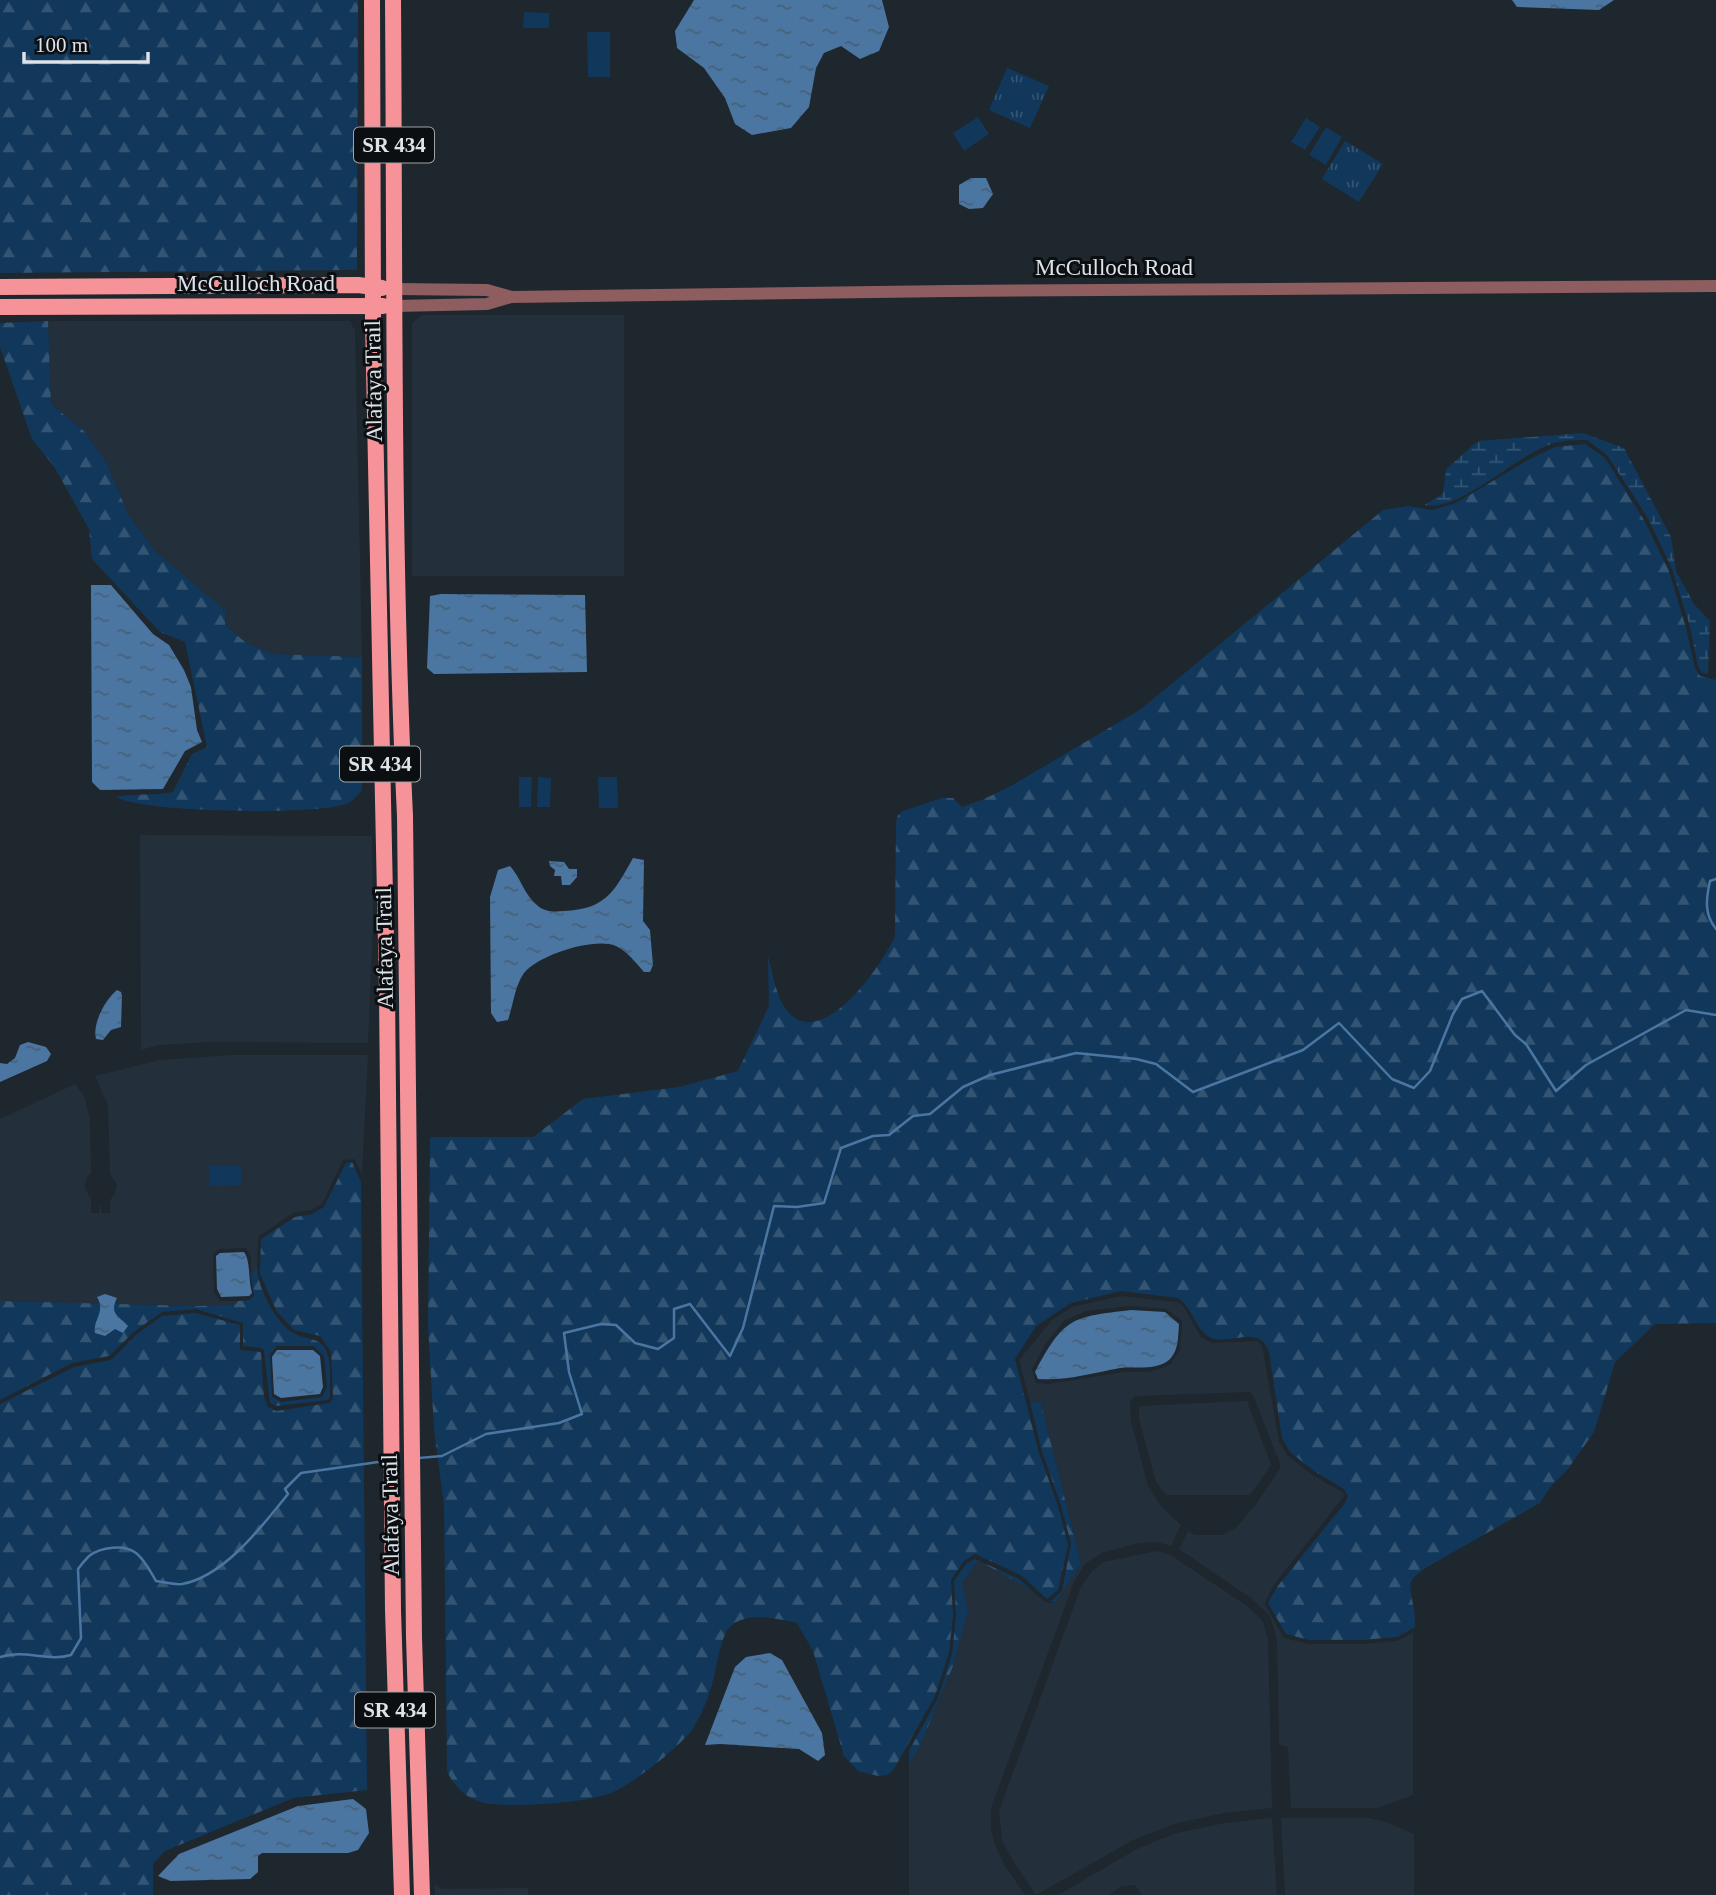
<svg xmlns="http://www.w3.org/2000/svg" width="1716" height="1895" viewBox="0 0 1716 1895" font-family="'Times New Roman',serif">
  <style>
    .built { fill: #23303c; fill-rule: evenodd }
    .grass { fill: #11385b }
    .forest { fill: url(#forest-firs); fill-rule: evenodd }
    .wetland { fill: url(#wetland-marsh) }
    .park { fill: url(#park-tufts) }
    .water { fill: url(#water-ripples) }
    .lines { fill: none; stroke-linecap: round; stroke-linejoin: round }
    .stream { stroke: #4b76a1; stroke-width: 2.5 }
    .minor { stroke: #8d5d5f; stroke-width: 12 }
    .major { stroke: #f69398; stroke-width: 16 }
    .labels { text-anchor: middle; stroke-width: 6; stroke-linejoin: round; paint-order: stroke }
    .shield { fill: #0b0f12; stroke: #9fa3a8; stroke-width: 2 }
    .shield-label { font-size: 21px; font-weight: bold; fill: #dee3e9 }
    .street-label { font-size: 23px; fill: #dee3e9; stroke: #0b0f12 }
  </style>
  <defs>
    <pattern id="forest-firs" width="22" height="20" patternUnits="userSpaceOnUse" patternTransform="scale(1.75)"><rect width="22" height="20" fill="#11385b"/><path d="M5 1l3.5 6h-7zM16 11l3.5 6h-7z" fill="#335573"/></pattern>
    <pattern id="wetland-marsh" width="20" height="14" patternUnits="userSpaceOnUse" patternTransform="scale(1.75)"><rect width="20" height="14" fill="#11385b"/><path d="M1 5h8M5 5V1M11 12h8M15 12V8" fill="none" stroke="#335573"/></pattern>
    <pattern id="park-tufts" width="24" height="20" patternUnits="userSpaceOnUse" patternTransform="scale(1.75)"><rect width="24" height="20" fill="#11385b"/><path d="M3 7l-1-3M5 7V3M7 7l1-3M15 17l-1-3M17 17v-4M19 17l1-3" fill="none" stroke="#335573"/></pattern>
    <pattern id="water-ripples" width="26" height="14" patternUnits="userSpaceOnUse" patternTransform="scale(1.75)"><rect width="26" height="14" fill="#4b76a1"/><path d="M2 4q2-2 4 0t4 0M15 11q2-2 4 0t4 0" fill="none" stroke="#476078"/></pattern>
  </defs>
  <rect width="100%" height="100%" fill="#1e262e"/>
  <g class="built">
    <path d="M422,315h202v261h-212v-253z"/>
    <path d="M48,321h302l5,10 7,326 -90,-3 -27,-12 -20,-17 1,-14 -71,-60 -27,-37 -21,-51 -23,-32 -33,-27z"/>
    <path d="M140,835l232,1 1,87 -5,120 -157,-1 -52,3 -18,5z"/>
    <path d="M232,1055h136l-6,119 -8,-15 -11,1 -21,44 -11,6 -18,3 -35,24 -1,30 -6,9v-19l-5,-9 -27,1 -6,5 1,38 6,9h18l-2,3 -37,2 -199,-5v-182l75,-35 9,12 6,22 1,55 -5,6 -1,9 6,12v13h8l1,-10 2,10h8v-13l5,-6 2,-9 -7,-12 -2,-67 -13,-30 65,-16z"/>
    <path d="M1121,1296l56,6 6,4 18,31 12,6 44,-2 5,4 17,96 8,14 25,20 30,17 2,4 -70,89 -9,17v3l19,33 25,6h53l35,-3 16,-8v162l-35,13h-87l-3,-61 -9,-3 -2,-105 -7,-23 -19,-18 -72,-49 9,-18 7,4h28l13,-7 20,-24 24,-35v-5l-27,-69 -4,-3 -114,4 -5,5 1,20 17,65 12,19 21,20 -10,21 -14,-4 -18,1 -38,10 -16,11 -11,18 -83,226v20l3,15 11,23 20,29h-116v-129l14,-27 30,-73 15,-55 -6,-28 16,-23 54,31 13,11 10,1 26,-39 -40,-161 -11,-1 -11,-42 33,-40 20,-13zM1130,1306l36,3 16,12 -2,28 -10,16 -21,7h-25l-75,12 -13,-1 -4,-14 14,-26 19,-23 22,-9z"/>
    <path d="M1247,1401l24,64 -21,30h-84l-10,-13 -17,-63v-13z"/>
    <path d="M1157,1551l15,5 75,50 16,15 5,19 4,168 -48,5 -50,11 -41,16 -97,55 -23,-34 -11,-21 -3,-29 82,-224 11,-16 12,-9z"/>
    <path d="M1272,1818l5,77h-135l-7,-10 -13,1 -13,9h-51l79,-46 39,-16 49,-10z"/>
    <path d="M1281,1818h87l18,4 28,12v61h-129z"/>
    <path d="M435,1884l6,5 87,-1v7h-93z"/>
  </g>
  <g class="grass">
    <path d="M524,12l25,1v15h-26z"/>
    <path d="M587,32h23v45h-22z"/>
    <path d="M978,117l11,17 -25,17 -11,-18z"/>
    <path d="M1306,118l14,9 -15,23 -14,-8z"/>
    <path d="M1326,127l16,10 -16,28 -17,-10z"/>
    <path d="M519,777h13l-1,30h-12z"/>
    <path d="M538,777l13,1 -1,29h-13z"/>
    <path d="M598,777h19l1,31h-19z"/>
    <path d="M210,1166h31v19l-31,1z"/>
  </g>
  <g class="forest">
    <path d="M0,0h358l-1,270 -357,3z"/>
    <path d="M48,321l3,83 33,27 23,32 21,51 27,37 71,60 -1,14 20,17 27,12 90,3v133c-4,5 -10,12 -16,14 -29,11 -205,9 -230,-7 20,-4 38,-1 57,-5l19,-38 15,-7 -22,-105 -25,-10 -68,-73 -3,-30 -34,-61 -23,-29 -32,-92v-24z"/>
    <path d="M1585,444l20,14 39,62 25,51 17,57 9,40 5,8 16,4v643l-61,1 -40,38 -21,70 -26,37 -17,17 -11,17 -113,64c-20,14 -18,15 -14,37 2,7 2,15 2,23l-18,10 -35,3h-53l-23,-6 -18,-31 9,-16 68,-84 3,-7 -4,-7 -30,-18 -24,-19 -8,-14 -13,-86c-10,-27 -33,-9 -54,-13 -19,-4 -21,-31 -37,-41l-57,-7 -50,12 -35,23 -21,33 24,94 19,53 10,39 -10,45 -11,9 -26,-24 -46,-21 -11,7 -13,19 2,35 -4,38 -14,43 -41,73 -6,6 -10,1 -20,-5 -14,-15 -31,-105 -16,-28c-20,-4 -49,-12 -66,3 -12,10 -15,50 -21,65 -4,13 -11,28 -18,39 -15,19 -57,52 -79,62 -22,11 -109,17 -132,10 -17,-5 -27,-16 -34,-31l-3,-265 -10,-77 -6,-103 2,-189h103l50,-38 96,-12 59,-16 31,-65 -1,-50c5,18 8,43 21,57 35,37 94,-49 106,-77l1,-114 2,-7 5,-4 39,-13h11l9,9 22,-8 27,-13 130,-77 242,-199 25,-4 24,4 24,-7 72,-43 27,-13z"/>
    <path d="M352,1162l9,20 6,608 -74,8 -128,53 -12,13v31h-153v-491l74,-37 37,-7 26,-26 25,-18 33,-3 45,12v25l21,2 3,45 4,10 8,4 54,-8 3,-5 -2,-46 -11,-16 -26,-6 -17,-18 -17,-38 1,-35 34,-22 17,-3 12,-7 22,-44z"/>
    <path d="M257,1267c1,21 17,53 35,65 12,9 29,3 35,21 5,12 2,31 3,44l-2,3 -51,6 -7,-3 -6,-53 -3,-2 -18,-2v-23l-47,-14 -34,3 -27,19 -26,25 -37,7 -72,37v-99l199,5 37,-2 2,-3 12,-1 4,-5 -3,-19zM313,1346l11,10 3,31 -5,10 -41,5 -9,-5 -2,-43 7,-8z"/>
    <path d="M1030,1402l11,1 40,161 -26,39 -4,-2 11,-10 9,-47 -10,-39 -19,-53z"/>
    <path d="M975,1559l44,20 13,12 -54,-31 -16,23 6,28 -15,55 -30,73 -14,27v-15l29,-53 14,-44 4,-39 -2,-34 12,-17z"/>
  </g>
  <path class="wetland" d="M1583,433l41,15 47,89 5,34 18,33 16,17 -2,53 -6,-1 -4,-7 -8,-39 -18,-58 -24,-51 -41,-63 -20,-15c-10,0 -23,0 -32,3 -39,10 -92,69 -131,62l19,-11 3,-25 32,-28z"/>
  <g class="park">
    <path d="M1007,68l42,18 -19,42 -41,-18z"/>
    <path d="M1345,141l38,23 -24,38 -37,-23z"/>
  </g>
  <g class="water">
    <path d="M694,0h188l7,27 -10,24 -19,8 -19,-13 -17,7 -8,15 -7,39 -18,21 -39,7 -17,-11 -10,-26 -21,-30 -27,-20 -2,-17z"/>
    <path d="M1512,0h102l-15,10 -82,-3z"/>
    <path d="M971,178h15l7,16 -10,14 -14,1 -10,-5v-19z"/>
    <path d="M91,585h20l42,49 16,11 15,25 7,17 6,43 5,12 -17,9 -22,38 -63,1 -8,-8z"/>
    <path d="M441,594l144,1 2,77 -153,2 -7,-6 3,-72z"/>
    <path d="M633,858l11,2 -1,61 7,9 3,35 -3,7h-6c-8,-9 -17,-21 -28,-26 -22,-9 -77,9 -92,27 -9,12 -11,33 -16,47l-11,2 -6,-9 -1,-116 8,-27 12,-4c11,12 14,29 28,40 7,6 17,6 26,5 42,-2 50,-19 69,-53z"/>
    <path d="M549,861l15,1 5,7h8v8l-7,8h-8l-1,-9h-7l1,-6 -5,-4z"/>
    <path d="M117,990l4,2 1,4 -1,31 -10,3 -8,10 -7,-1c-4,-15 9,-39 21,-49z"/>
    <path d="M28,1042l18,5 5,7 -4,7 -47,21v-19l7,1 8,-6 5,-13z"/>
    <path d="M244,1252c7,10 4,28 8,41l-3,3 -28,1 -4,-8 -1,-33 4,-3z"/>
    <path d="M105,1294l12,4c-8,16 2,18 11,28l-5,7 -8,-4 -10,7 -10,-3c-2,-14 11,-21 2,-36z"/>
    <path d="M1131,1310l34,2 14,12c-1,12 0,27 -10,36 -13,11 -34,6 -49,8 -27,5 -54,13 -82,11l-3,-7c29,-55 37,-55 96,-62z"/>
    <path d="M277,1350h36l7,6 3,31 -3,7 -39,4 -7,-4 -2,-37z"/>
    <path d="M770,1653l12,7 40,73 3,22 -7,6 -19,-12 -79,-5 -15,1 30,-78 11,-10z"/>
    <path d="M353,1799l13,10 3,24 -11,17 -10,3h-86l-4,3v16l-8,7 -80,2 -12,-5 21,-22 119,-48z"/>
  </g>
  <g class="lines">
    <g class="stream">
      <path d="M1716,879l-6,2c-4,18 -6,33 6,48"/>
      <path d="M419,1458l23,-2 44,-22 73,-11 23,-9 -13,-42 -5,-39 37,-9 15,1 19,18 23,6 16,-11v-29l16,-5 40,52 13,-28 31,-122 23,1 27,-4 17,-55 32,-12 16,-1 24,-19 17,-2 33,-27 27,-12 86,-22 60,6 20,5 37,28 110,-42 36,-27 53,56 22,9 16,-17 23,-57 9,-15 20,-8 33,44 11,9 30,47 30,-26 100,-55 30,5"/>
      <path d="M0,1657c24,-8 48,5 71,-2l10,-17 -3,-69c3,-4 7,-9 11,-13 12,-9 35,-12 47,-3 9,7 14,18 20,28 8,1 18,4 26,3 42,-7 81,-59 106,-90l-3,-5 16,-16 84,-12"/>
    </g>
    <g class="minor">
      <path d="M395,289l92,1 25,7 438,-6 766,-5"/>
      <path d="M395,306l92,-2 24,-7"/>
    </g>
    <g class="major">
      <path d="M372,0l1,320 14,672 6,618 9,285"/>
      <path d="M393,0c2,272 -1,544 12,816l9,821 8,258"/>
      <path d="M0,287l358,-2 24,3"/>
      <path d="M0,307l383,-1"/>
    </g>
  </g>
  <g class="labels">
    <g class="shield">
      <rect x="354" y="127.5" width="80" height="35" rx="5"/>
      <rect x="340" y="746.5" width="80" height="35" rx="5"/>
      <rect x="355" y="1692.5" width="80" height="35" rx="5"/>
    </g>
    <g class="shield-label">
      <text x="394" y="152">SR 434</text>
      <text x="380" y="771">SR 434</text>
      <text x="395" y="1717">SR 434</text>
    </g>
    <g class="street-label">
      <text x="1114" y="275">McCulloch Road</text>
      <text x="256" y="291">McCulloch Road</text>
      <text transform="translate(373 381) rotate(-91)" y="8">Alafaya Trail</text>
      <text transform="translate(384 948) rotate(-91)" y="8">Alafaya Trail</text>
      <text transform="translate(390 1515) rotate(-91)" y="8">Alafaya Trail</text>
    </g>
  </g>
  <path d="M24 52v10h124v-10" fill="none" stroke="#dee3e9" stroke-width="3.5"/>
  <text x="35" y="52" font-size="21" fill="#dee3e9" stroke="#0b0f12" stroke-width="5" paint-order="stroke">100 m</text>
</svg>
